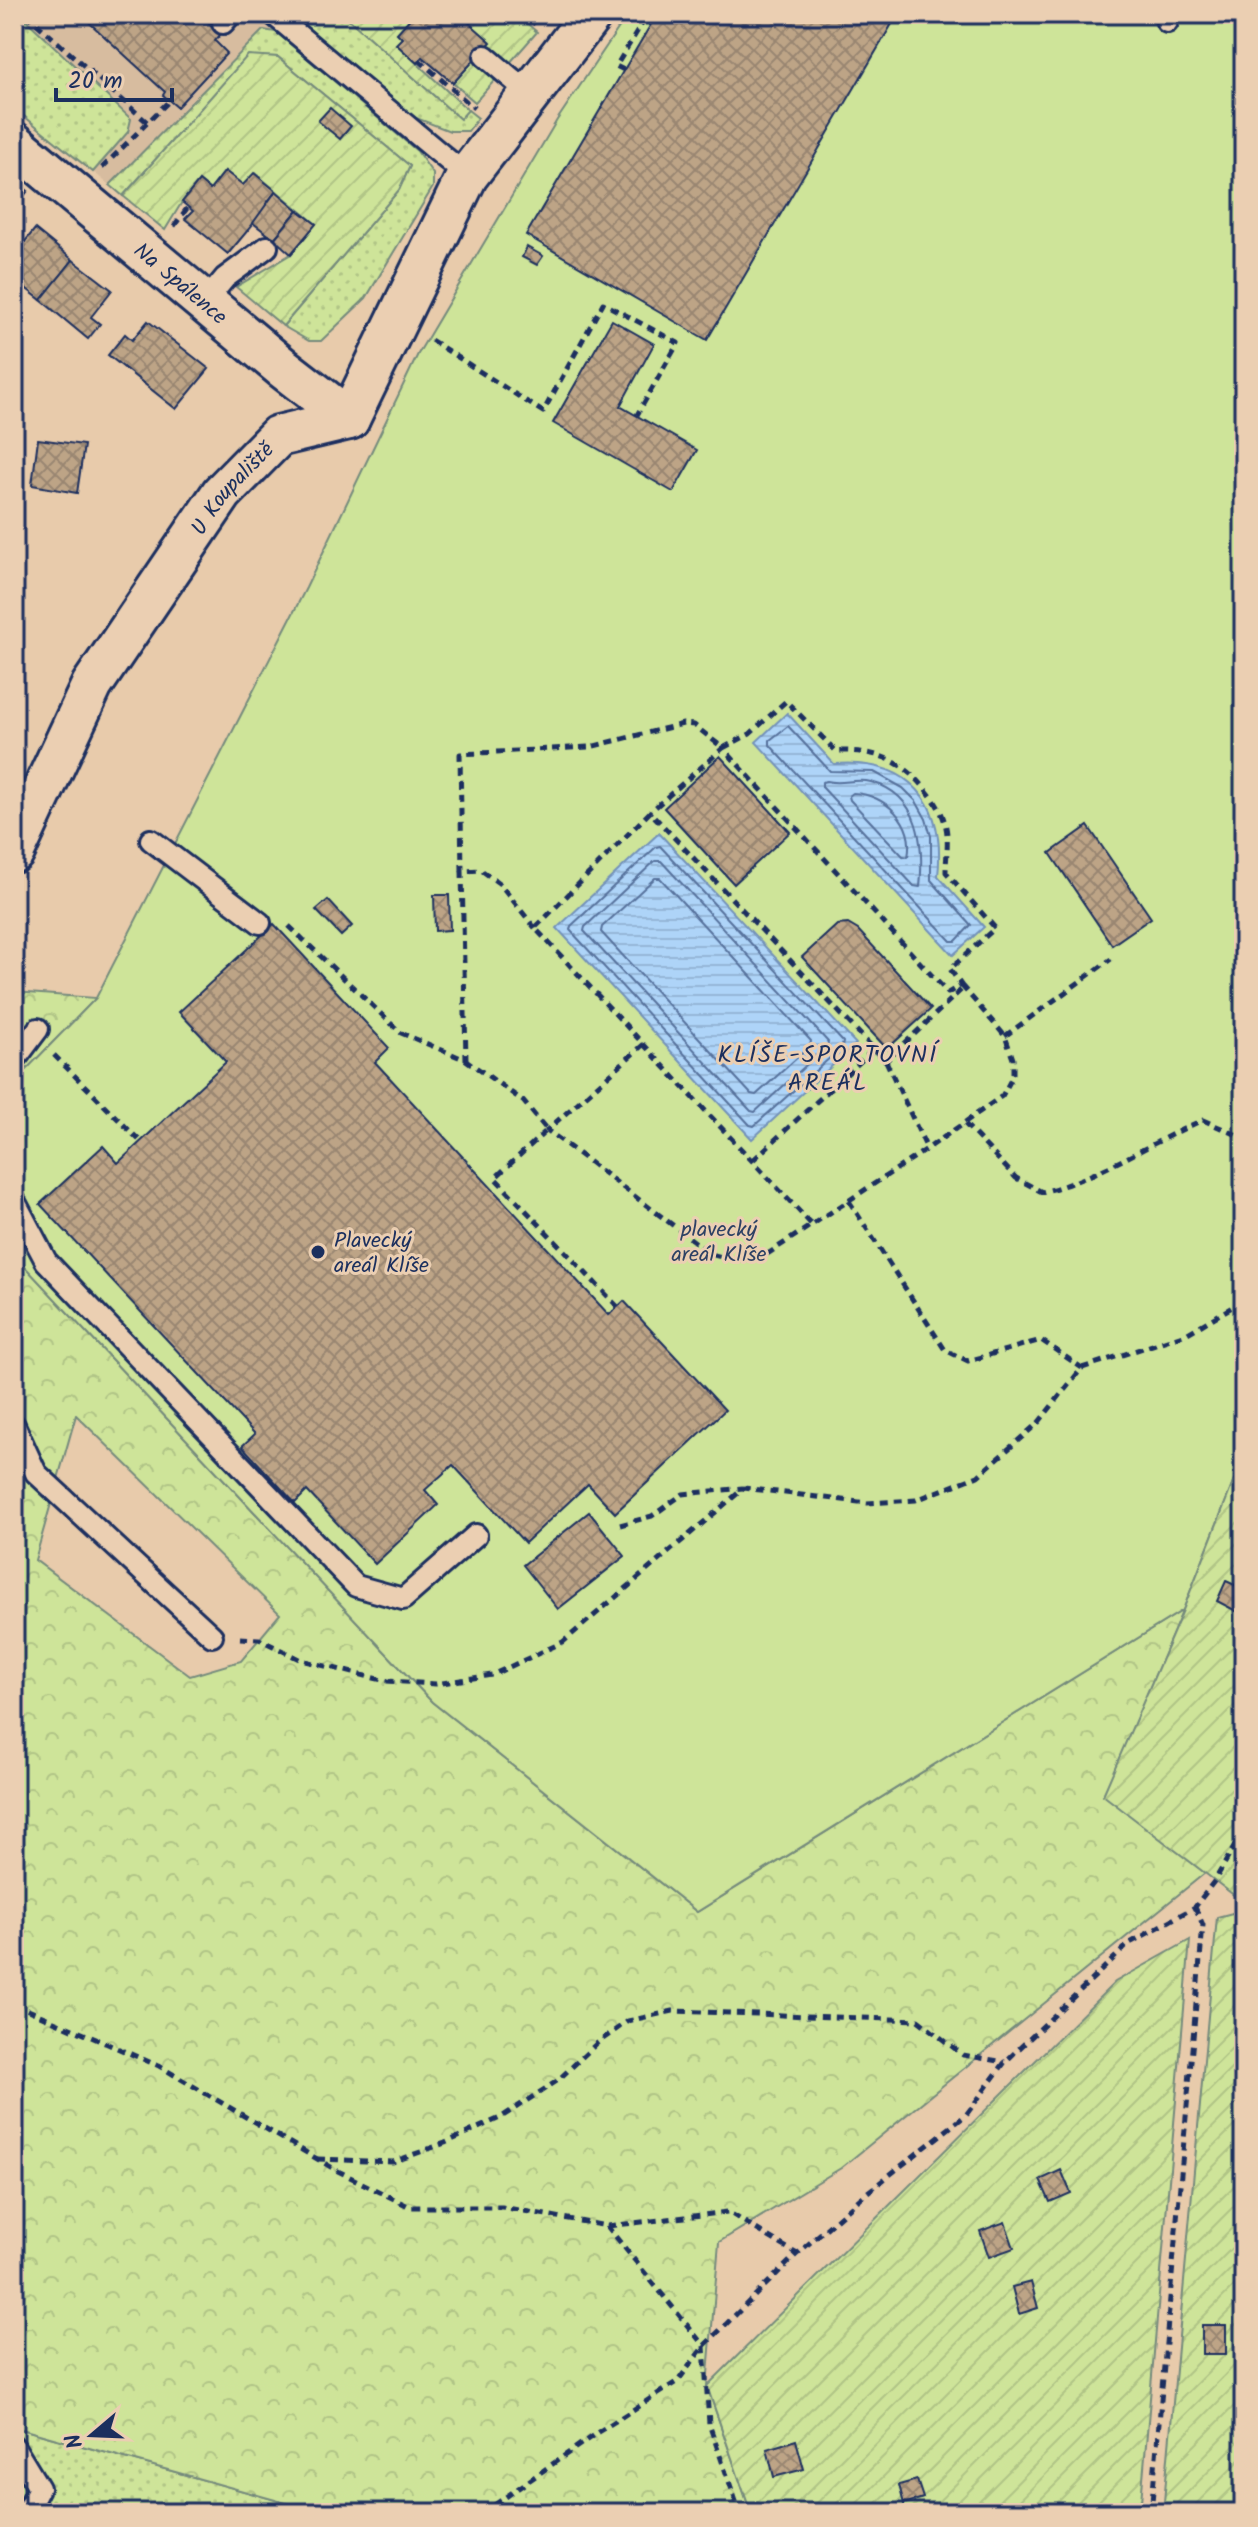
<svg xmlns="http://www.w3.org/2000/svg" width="1258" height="2527" viewBox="0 0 1258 2527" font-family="Kalam,sans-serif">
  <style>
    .built { fill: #d7bc9f }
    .grass { fill: url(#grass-dots); stroke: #748a7c; stroke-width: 2 }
    .forest { fill: url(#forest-crowns); stroke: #748a7c; stroke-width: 2; fill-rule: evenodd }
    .park { fill: #cee499; stroke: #748a7c; stroke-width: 2 }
    .garden { fill: url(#garden-furrows); stroke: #748a7c; stroke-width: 2 }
    .water { fill: url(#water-rules); stroke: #7392ba; stroke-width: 2 }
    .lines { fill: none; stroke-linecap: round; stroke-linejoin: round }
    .shore { stroke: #56719c; stroke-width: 2 }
    .building { fill: url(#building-cross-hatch); stroke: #1b2f5e; stroke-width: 2 }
    .service-casing { stroke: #1b2f5e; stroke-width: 26 }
    .minor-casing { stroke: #1b2f5e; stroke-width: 46 }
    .path { stroke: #1b2f5e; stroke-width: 5; stroke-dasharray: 8 6; stroke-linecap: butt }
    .service { stroke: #ebcfb2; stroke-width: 20 }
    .minor { stroke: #ebcfb2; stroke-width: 40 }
    .poi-dot { fill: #1b2f5e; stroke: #ebcfb2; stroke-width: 3 }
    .labels { text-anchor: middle; stroke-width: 6; stroke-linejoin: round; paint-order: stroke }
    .street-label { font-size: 22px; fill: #1b2f5e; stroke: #ebcfb2 }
    .park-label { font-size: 22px; fill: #2d4164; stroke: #ebcfb2 }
    .poi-label { font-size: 22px; fill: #1b2f5e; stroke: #ebcfb2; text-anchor: start }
    .neighbourhood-label { font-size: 24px; letter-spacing: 2px; fill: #1b2f5e; stroke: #ebcfb2 }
  </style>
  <defs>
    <pattern id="grass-dots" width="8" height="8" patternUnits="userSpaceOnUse" patternTransform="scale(2)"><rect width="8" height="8" fill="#cee499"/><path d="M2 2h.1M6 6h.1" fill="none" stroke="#b0c486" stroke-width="1.8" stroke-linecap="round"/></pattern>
    <pattern id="forest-crowns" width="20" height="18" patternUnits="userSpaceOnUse" patternTransform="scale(2)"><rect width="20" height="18" fill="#cee499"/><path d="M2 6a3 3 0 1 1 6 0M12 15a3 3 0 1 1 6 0" fill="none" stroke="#b0c486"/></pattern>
    <pattern id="garden-furrows" width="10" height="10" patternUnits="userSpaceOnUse" patternTransform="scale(2)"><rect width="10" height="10" fill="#cee499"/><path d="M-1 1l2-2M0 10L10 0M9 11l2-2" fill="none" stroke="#b0c486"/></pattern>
    <pattern id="water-rules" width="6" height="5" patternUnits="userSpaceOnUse" patternTransform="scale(2)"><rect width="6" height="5" fill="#aed4f8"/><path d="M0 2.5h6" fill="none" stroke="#95b6d7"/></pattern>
    <pattern id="building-cross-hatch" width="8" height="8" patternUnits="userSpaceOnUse" patternTransform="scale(2)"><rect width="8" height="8" fill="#bda486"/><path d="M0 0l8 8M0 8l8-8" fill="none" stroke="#998671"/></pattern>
  </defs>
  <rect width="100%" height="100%" fill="#e8cbab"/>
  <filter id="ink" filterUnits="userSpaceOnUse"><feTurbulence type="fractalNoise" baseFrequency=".0125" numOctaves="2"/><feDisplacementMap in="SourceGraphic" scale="16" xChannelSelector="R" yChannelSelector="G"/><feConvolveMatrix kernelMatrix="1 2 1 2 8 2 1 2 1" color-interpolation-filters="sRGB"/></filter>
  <g filter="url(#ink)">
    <path class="built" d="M14,14h329l60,99 -25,27 -100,-83 -30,-1 -125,140 -109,-88z"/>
    <g class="grass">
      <path d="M14,14h6l111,105 -3,13 -35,40 -79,-64z"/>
      <path d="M294,14h49l116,104 9,-8 10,8 -10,13h-18l-47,-18 -112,-96z"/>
      <path d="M263,30l13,2 141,119 16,23v13l-67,111 -45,43h-12l-26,-15 116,-136 11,-24 -132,-109 -30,-1 -125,140 -13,-11z"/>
      <path d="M14,2427l308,86h-308z"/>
    </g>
    <g class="forest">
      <path d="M14,992l82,6 -78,80 -4,8z"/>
      <path d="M14,1255l418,447 265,210 486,-302 -79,185 101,78 -364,295 -122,74 -12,144 44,127h-429l-308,-86zM76,1415l204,199 -39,47 -51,15 -155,-116z"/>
    </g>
    <path class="park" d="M628,14h616v1441l-61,155 -486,302 -265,-210 -418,-447v-169l4,-8 78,-80 210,-410 112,-234 139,-234z"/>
    <g class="garden">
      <path d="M343,14h71l-17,19 5,5 -5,7 71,65 -8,9z"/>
      <path d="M469,14h47l21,18 -29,33 -21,-20 3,-4 -23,-20 4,-5z"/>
      <path d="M248,55l30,2 132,109 -11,24 -116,136 -47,-39 55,-33 25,-30 -61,-51 -12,12 -18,-14 -15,19 -11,-9 -17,21 -17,28 -42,-34z"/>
      <path d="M476,58l19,22 -20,22 -22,-19z"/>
      <path d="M1244,1455v448l-141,-108 80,-185z"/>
      <path d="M1244,1910v603h-81l54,-596z"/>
      <path d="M1190,1940l-50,573h-389l-44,-127 408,-404z"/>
    </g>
    <g class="water">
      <path d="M787,713l47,51c76,-6 112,38 104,112l46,51 -31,28 -197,-213z"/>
      <path d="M659,833l197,211 -104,95 -195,-211z"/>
    </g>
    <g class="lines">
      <g class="shore">
        <path d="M788,726l42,45 44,1 29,16 13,13 10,18 5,17v44l40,45 -15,16h-5l-181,-196v-5z"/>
        <path d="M827,781c14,4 29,-3 44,1 50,13 53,64 49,105l-6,-1 -92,-99v-5z"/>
        <path d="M853,793c32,1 62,29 55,64l-5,-1 -53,-56 -1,-4z"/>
        <path d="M660,846l183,196 -1,5 -88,79 -4,-1 -180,-195 1,-4 85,-79z"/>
        <path d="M655,861h6l167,181 -1,4 -72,66 -4,-1 -167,-180 1,-4z"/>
        <path d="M655,878h5l151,163 -1,5 -54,49 -5,-1 -150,-162 1,-5z"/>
      </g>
    </g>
    <g class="building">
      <path d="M80,14h119l22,20 -6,7 12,12 -50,54 -14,-12 2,-3z"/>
      <path d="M414,14h55l2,2 -4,5 24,21 -38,41 -31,-26 -5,6 -21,-19 6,-6 -5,-5z"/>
      <path d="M657,14h234l5,3 -189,323 -181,-105z"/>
      <path d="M330,108l21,18 -11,13 -22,-18z"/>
      <path d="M225,171l18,14 11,-12 22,18 -10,13 2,2 -40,48 -43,-35 8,-8 -11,-9 17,-21 11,9z"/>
      <path d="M14,180l14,11 -14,17z"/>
      <path d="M276,191l22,19 -24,29 -21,-16z"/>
      <path d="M298,210l18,14 -25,30 -17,-15z"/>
      <path d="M35,229l38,31 -32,40 -27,-21v-24z"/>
      <path d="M527,247l16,9 -6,9 -15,-8z"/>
      <path d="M73,260l39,30 -21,27 9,7 -12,15 -47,-39z"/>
      <path d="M612,320l42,24 -34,62 77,44 -24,42 -120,-69z"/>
      <path d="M148,321l61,48 -33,40 -68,-54 17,-21 7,6z"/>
      <path d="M38,439l46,6 -7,48 -45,-8z"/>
      <path d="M720,756l70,76 -56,52 -70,-76z"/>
      <path d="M1088,826l63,92 -39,27 -62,-92z"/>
      <path d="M434,895h15l1,35 -15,1z"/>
      <path d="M328,900l24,26 -11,10 -25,-26z"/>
      <path d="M274,924l115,124 -14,14 234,253 15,-14 101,109 -110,103 -27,-29 -63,59 -72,-78 -28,25 13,15 -63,59 -68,-73 -12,12 -53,-57 13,-12 -215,-230 63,-58 15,17 108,-101 -47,-50z"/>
      <path d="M848,924l10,6 73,79 -44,40 -85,-92 35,-32z"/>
      <path d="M589,1512l36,44 -67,53 -35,-44z"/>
      <path d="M1226,1581l18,8v8l-6,15 -21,-11z"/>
      <path d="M1061,2170l10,23 -21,9 -10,-22z"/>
      <path d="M1005,2222l9,26 -25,9 -9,-26z"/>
      <path d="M1031,2282l7,26 -19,6 -7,-27z"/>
      <rect x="1202" y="2325" width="24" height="29"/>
      <path d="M796,2440l8,29 -30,8 -7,-28z"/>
      <path d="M917,2480l6,18 -19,6 -5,-19z"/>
    </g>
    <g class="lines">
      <g class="service-casing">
        <g id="service">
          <path d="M273,14l194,162"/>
          <path d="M1164,14l3,8"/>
          <path d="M223,23l8,-9"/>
          <path d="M485,56l45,38"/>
          <path d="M205,302l20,-24 42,-31"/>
          <path d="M151,840l109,83"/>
          <path d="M14,1061l24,-32"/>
          <path d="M14,1200l32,61 310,325 47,13 73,-64"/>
          <path d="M14,1425l22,48 176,163"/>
          <path d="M14,2447l25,41 -13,25"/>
        </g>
      </g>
      <g class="minor-casing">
        <g id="minor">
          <path id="s1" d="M14,143l269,225 66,51"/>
          <path id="s2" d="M14,852l78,-167 130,-192 56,-57 71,-17 118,-243 125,-162"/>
        </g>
      </g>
      <g class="path">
        <path d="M26,14l121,108"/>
        <path d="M523,14l12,10"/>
        <path d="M419,60l55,48"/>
        <path d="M624,70l-8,-4 32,-52"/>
        <path d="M102,168l67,-67"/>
        <path d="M174,226l14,-19"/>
        <path d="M431,340l112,72 60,-109 75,40 -41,72"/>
        <path d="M462,871l4,189"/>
        <path d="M289,926l112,107 65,27 57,41 24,29 -52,48 123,129"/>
        <path d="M535,928l-35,-44 -19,-14 -19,1 -2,-117 130,-7 93,-23 11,1 29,23 27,-14 36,-33 50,50c38,-1 67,8 91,40 10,12 19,27 20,44 1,12 -1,25 -1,37l49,56 -45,41 11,16 -13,8 -225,-245 -73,64"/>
        <path d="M1005,1036l106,-77"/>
        <path d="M644,1044l-97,86 164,124c22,7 37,7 58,-1l158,-104 75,-53 11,-20v-17l-8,-23 -44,-51"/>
        <path d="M874,1049l12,12 76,-72"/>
        <path d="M54,1055l87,87"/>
        <path d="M886,1061l41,88"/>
        <path d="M965,1124l51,54 26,14c57,-14 107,-49 161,-72l41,18"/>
        <path d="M753,1160l121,-111 -224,-237 -115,116 277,297"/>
        <path d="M849,1201l96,149 23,11 73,-21 41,28"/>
        <path d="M620,1525l32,-9 31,-22 60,-6"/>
        <path d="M240,1638l19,1 42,21 85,21 50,3 56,-9 71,-33 181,-154 123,15 49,-3 62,-24 61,-54 43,-54 104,-34 58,-34"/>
        <path d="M14,2004l145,62 177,104 74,37h92l105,19 97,120 5,78 31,89"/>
        <path d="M317,2159l76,3 52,-19 55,-25 57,-37 39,-37 32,-23 45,-10 245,9 45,35 42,7"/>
        <path d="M608,2226l120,-14 69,42"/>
        <path d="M483,2513l115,-81 80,-51 26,-35 93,-92 67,-59 102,-80 39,-53 125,-119 65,-36 20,-27 29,-50"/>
        <path d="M1151,2513l52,-588 -8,-18"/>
      </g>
      <use href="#service" class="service"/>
      <use href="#minor" class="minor"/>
    </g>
  </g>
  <circle class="poi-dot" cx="318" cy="1252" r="8"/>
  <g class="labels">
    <g class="street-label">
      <text dy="8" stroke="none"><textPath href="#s1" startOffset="218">Na Spálence</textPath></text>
      <text dy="8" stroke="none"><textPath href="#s2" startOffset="426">U Koupaliště</textPath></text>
    </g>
    <g class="park-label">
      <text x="719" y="1236">plavecký<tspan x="719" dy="25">areál Klíše</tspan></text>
    </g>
    <g class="poi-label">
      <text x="334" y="1247">Plavecký<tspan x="334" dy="25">areál Klíše</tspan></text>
    </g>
    <g class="neighbourhood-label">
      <text x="828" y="1062">KLÍŠE-SPORTOVNÍ<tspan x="828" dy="28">AREÁL</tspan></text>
    </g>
  </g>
  <rect width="1258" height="2527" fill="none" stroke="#ebcfb2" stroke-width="48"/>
  <rect x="24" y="24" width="1210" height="2479" fill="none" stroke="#1b2f5e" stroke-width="3" filter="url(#ink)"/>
  <g transform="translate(92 2435) rotate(251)" stroke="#ebcfb2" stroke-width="6" paint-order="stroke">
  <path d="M0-6L14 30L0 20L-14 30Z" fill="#1b2f5e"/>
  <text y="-12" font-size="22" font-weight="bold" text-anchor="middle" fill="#1b2f5e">N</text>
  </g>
  <path d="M56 88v12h116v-12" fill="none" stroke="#1b2f5e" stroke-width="4"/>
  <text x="68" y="88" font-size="24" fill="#1b2f5e" stroke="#ebcfb2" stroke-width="6" paint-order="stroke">20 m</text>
</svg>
